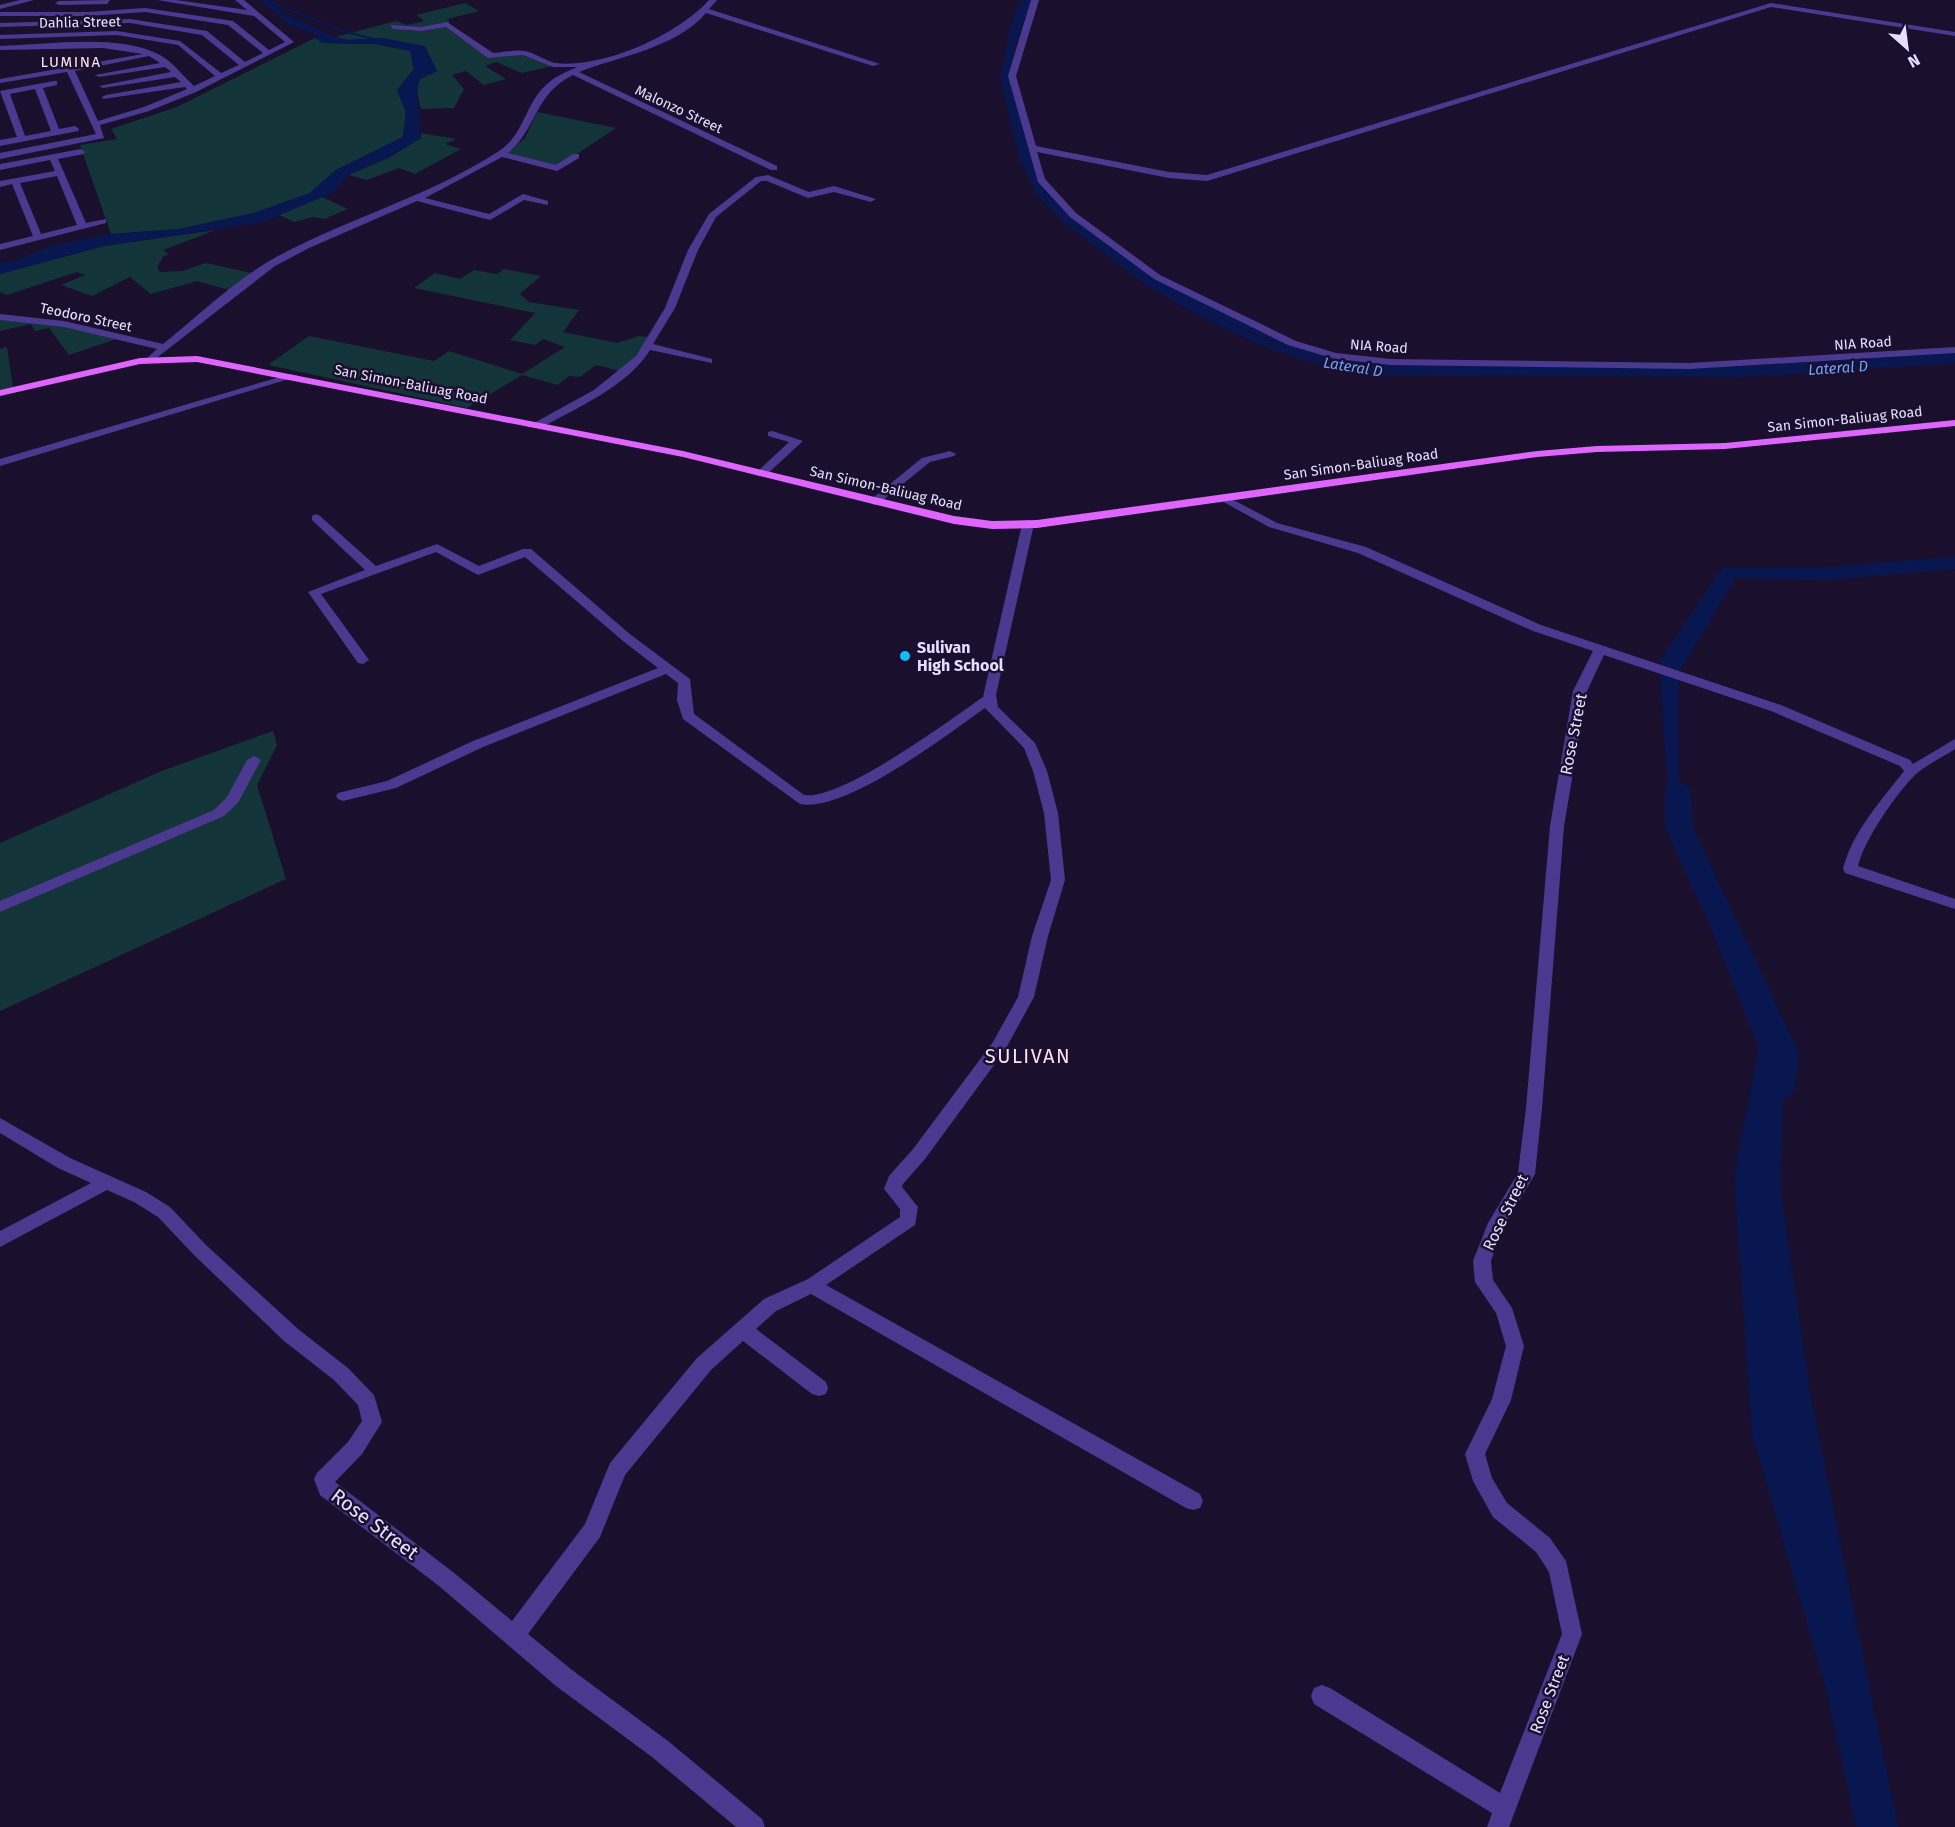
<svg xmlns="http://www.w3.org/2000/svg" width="1955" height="1827" viewBox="0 0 1955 1827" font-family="'Fira Sans',sans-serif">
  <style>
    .green { fill: #133439 }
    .water { fill: #081750 }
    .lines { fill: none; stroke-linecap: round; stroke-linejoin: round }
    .stream { stroke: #081750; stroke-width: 2 }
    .canal { fill: #081750; fill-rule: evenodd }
    .river { fill: #081750; fill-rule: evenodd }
    .minor { fill: #4a398f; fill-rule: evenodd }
    .major { fill: #de65ff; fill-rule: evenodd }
    .poi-dot { fill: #0ac0ff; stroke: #1a102e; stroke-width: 2 }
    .labels { text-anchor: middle; stroke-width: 5; stroke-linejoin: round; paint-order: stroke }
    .far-street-label { font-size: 14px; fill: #e7deff; stroke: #1a102e }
    .far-neighbourhood-label { font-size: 15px; letter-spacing: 1.5px; fill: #ffe0ef; stroke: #1a102e }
    .far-water-label { font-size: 15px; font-style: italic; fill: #6ca4ff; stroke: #1a102e }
    .poi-label { font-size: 16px; font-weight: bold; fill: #e7deff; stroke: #1a102e; text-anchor: start }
    .street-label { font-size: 16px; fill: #e7deff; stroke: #1a102e }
    .quarter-label { font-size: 20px; letter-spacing: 1.5px; fill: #ffe0ef; stroke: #1a102e }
    .near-street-label { font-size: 20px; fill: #e7deff; stroke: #1a102e }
  </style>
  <rect width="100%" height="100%" fill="#1a102e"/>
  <g class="green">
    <path d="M465,3l14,8 -32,8 3,4 -29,5 -31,-1 21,4 34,-5 43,31 35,-2 29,11 -30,7 -26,-11 -11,4 21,13 -22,6 -18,-14 -14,4 12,14 -10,19 -33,1 -5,-22 4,-8 17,-8 -12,-24 -44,-9 -32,2 -14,-3 61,-16 11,4 17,-4 -8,-6z"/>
    <path d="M315,38l8,5 52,1 35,7 4,18 -17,21 9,22 -3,25 -67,33 -26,23 -56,20 -75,16 -68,5 -31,-89 37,-6 -6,-10 66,-22z"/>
    <path d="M537,112l79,16 -59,39 -50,-14 18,-15z"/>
    <path d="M421,133l35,6 -11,5 16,5 -46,25 -16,-6 -32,12 -19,-5 40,-17 33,-20z"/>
    <path d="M322,197l26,12 -24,10 -11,-2 -19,5 -15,-7z"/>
    <path d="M216,230l-53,20 6,4 -6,3 -6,10 3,5 22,-1 24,-8 50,11 -23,17 -36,-10 -46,13 -21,-17 -38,19 -31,-11 24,-10 -8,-3 -70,23 -7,-3v-18l104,-28z"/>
    <path d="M504,269l37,7 -21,18 9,8 50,8 -16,22 54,11 22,-7 9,1 -11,21 -16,13 -25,-6 -16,12 -11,-1 -11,9 -36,-10 -55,33 -199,-43 41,-29 125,25 15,-10 73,23 43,-27 -22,-8 -8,6 -25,-5 25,-27 -121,-25 21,-15 25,6 14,-9 23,4z"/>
    <path d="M0,319l62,7 54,13 -47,16 -20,-27 -14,3 -4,-7 -31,7z"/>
    <path d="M7,347l6,40 -13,3v-41z"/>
    <path d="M273,731l4,14 -20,40 29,94 -286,132v-99l238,-111 22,-42h-11l-21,39 -13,12 -215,92v-59l159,-71z"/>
  </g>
  <g class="water">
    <path d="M260,0h11l11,13 53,24 14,3 32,-2 44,8 12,25 -17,8c-6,13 1,43 1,59l-33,20 -40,17 -14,17 -71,30 -159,24 -104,28v-11l14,-2 37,-15 60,-12 68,-5 75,-16 56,-20 26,-23 67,-33 3,-25 -9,-22 17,-21 -4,-18 -35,-7 -52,-1 -8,-5 4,-3 -29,-10z"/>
    <path d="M1023,0h9l-16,45 -7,31 20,75 10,30 6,8 110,89 163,76 39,8 47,2 325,3 226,-15v6l-161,12 -127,3 -266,-3 -55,-5 -47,-12 -153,-68 -85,-65 -24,-25 -17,-36 -20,-81 11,-52 7,-21z"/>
    <path d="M1955,557v12l-130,11 -90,-2 -57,96 1,154 105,225 -4,136 32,216 86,422h-42l-30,-138 -74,-256 -18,-257 25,-128 -88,-220 -12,-166 63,-94h93z"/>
  </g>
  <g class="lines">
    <path class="stream" d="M266,0l73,30 38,10"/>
    <path class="canal" d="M1139,276h8c54,33 112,65 174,84 16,5 33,6 50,9l372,2 212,-14v6l-212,14 -372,-2c-88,-14 -157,-48 -232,-95z"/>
    <path class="river" d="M1678,782l9,3 4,6 2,37 106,225 -4,35 -5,9 -11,3 -11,-3 -5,-9 6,-35 -104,-225v-37l4,-6z"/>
    <g class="minor">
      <path d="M20,0h14l-34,9v-4z"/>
      <path d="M110,0l-3,4 -48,1 -4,-2 4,-2z"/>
      <path d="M157,0h19l71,10 -12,-10h9l50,42 -98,50 -47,19 -49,14 4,13 -104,21v-6l96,-19 -29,-62 -67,11v-4l143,-25 -40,-6 -103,2v-4c46,-1 119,-13 160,9 13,7 23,21 34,31l21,-10 -37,-31 -61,-10 -117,4v-4l117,-4 63,10 41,32 18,-8 -37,-30 -72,-12 -130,4v-4l130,-4 77,12 38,31 18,-9 -35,-28 -83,-13 -58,4h-87v-4h87l58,-4 88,13 36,29 16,-8 -31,-26zM149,56l11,7 -65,12 4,2 66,-10 6,5 -72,14 4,2 72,-11 6,5 -75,13 -4,2 1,2 82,-12 2,2 -43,18 -46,14 -23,-50z"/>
      <path d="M709,0h8l-8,9 171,55 -7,2 -167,-53c-30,35 -86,43 -127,59l198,94v4h-6l-198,-95c-40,20 -35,53 -65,78l48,12 17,-11h6v4l-22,13 -55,-14 -77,41 64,16 34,-20 25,7v4l-24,-5 -34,20 -73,-19 -108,47 -34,18 -125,97 -5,-3 12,-11 -93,-22 -64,-7v-6l64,7 99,23c37,-30 73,-65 115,-88 73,-39 152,-60 221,-105 25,-16 26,-47 47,-66 8,-8 20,-13 31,-18h-24l-30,-12 -35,3 -42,-31 -25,4 -28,-2 -3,-4 31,2 26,-5 46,31c10,0 22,-4 32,-2 11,2 20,10 30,12 47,6 123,-28 154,-63z"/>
      <path d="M1031,0h8l-23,76 20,70 133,26 38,3 564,-172 184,29v4l-184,-29 -564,174 -38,-3 -132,-26 8,27 31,34 84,62 136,66 40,12 55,6 298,4 266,-16v6l-266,16 -298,-4 -56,-6 -47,-14 -134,-66 -84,-62 -32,-35 -30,-106z"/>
      <path d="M54,81h3v4l-14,3 16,41 16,-3 4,3 -1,2 -78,15v-6l17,-3 -17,-46zM35,89l16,42 -26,5 -15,-42z"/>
      <path d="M81,149l4,3 -1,2 -26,5 28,64 20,-4v4l-106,27v-6l33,-8 -21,-52 -12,3v-6l55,-10 -5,-11 -50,10v-6zM57,176l20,49 -36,9 -21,-51z"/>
      <path d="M768,175l41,17 25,-6 42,13 -5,3 -37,-10 -26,6 -41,-17h-6l-45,36 -18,33 -23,58 -22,36 59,15v4l-62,-13c-21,35 -73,58 -108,77h-8v-4l60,-33 42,-34 29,-48 23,-58 21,-36 47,-37z"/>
      <path d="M290,374l9,2 -299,90v-7z"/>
      <path d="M772,431l31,10 -38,35h-8v-4l32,-30 -21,-6v-4z"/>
      <path d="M950,451l6,3 -2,2 -24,6 -52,42 -4,1 -6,-3 54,-44z"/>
      <path d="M1224,495l53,28 89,24 175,78 240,80 129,55 3,4 42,-25v10c-12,8 -29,16 -40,26 -19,19 -51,65 -57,91l97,33v10l-110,-36 -2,-4c9,-37 38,-68 61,-98l-4,-5 -129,-55 -167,-56 -17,36 -23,135 -22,282 -7,66 -33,56 -11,31 2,19 19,28 12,38 -13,54 -26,54 7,24 15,25 43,35 16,23 16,73 -73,193h-22l5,-14 -178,-109 -3,-8 3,-8 8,-3 8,3 170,105 62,-159 -13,-62 -13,-20 -43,-35 -20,-36 -8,-27 27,-55 14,-53 -10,-33 -21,-31 -2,-21 15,-38 30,-50 8,-65 24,-282 23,-135 20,-40 -60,-20 -175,-78 -89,-26 -49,-27v-4z"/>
      <path d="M316,514l4,2 56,50 61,-22 42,22 44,-17h8l100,86 59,44 4,35 110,81c37,6 146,-75 179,-98l39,-173 6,-4 6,4 -38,171 2,12 37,36 12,28 11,42 7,67 -17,56 -14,61 -29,53 -80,109 -22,25 -1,3 16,20 -3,18 -89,60 374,209 3,7 -3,7 -7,2 -7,-2 -375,-214 -35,17 -20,18 70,53 2,6 -2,6 -7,2 -7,-2 -69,-53 -32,29 -86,105 -25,62 -72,97 44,36 96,71 94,78 3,8h-29l-84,-70 -96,-71 -117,-100 -119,-91 -6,-16 3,-6 31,-31 14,-21 -4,-16 -24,-25 -50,-39 -90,-86 -36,-38 -24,-15 -27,-12 -107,57v-16l91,-48 -33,-15 -58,-35v-15l70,40 76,34 24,15 36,38 92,84 50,39 26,27 8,27 -20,32 -27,28 118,90 59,49 73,-97 25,-61 87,-105 67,-59 44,-20 92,-62v-8l-16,-20 5,-13 24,-27 80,-107 25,-45 14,-61 19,-56 -7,-67 -11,-42 -9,-23 -39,-40c-38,27 -140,105 -185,96l-117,-85 -6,-19 1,-17 -12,-9 -183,73 -87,41 -53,13 -5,-2 -2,-3 2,-3 49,-12 86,-40 185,-73 -35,-27 -98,-84 -47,18 -42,-23 -115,42 48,66 -6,4 -5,-1 -50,-71 57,-22 -53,-50v-4z"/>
      <path d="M254,756l7,4 -23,43 -14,13 -224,96v-11l214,-91 13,-13 20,-37z"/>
    </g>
    <path class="major" d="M197,356l486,95 271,65 38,5 45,-1 500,-69 60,-5 128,-3 230,-23v6l-230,23 -128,3 -60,5 -500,71 -45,1 -38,-5 -271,-67 -486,-95 -57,2 -140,32v-6l140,-32z"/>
  </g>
  <circle class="poi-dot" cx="905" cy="656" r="6"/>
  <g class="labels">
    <g class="far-street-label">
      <text transform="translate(80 22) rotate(-1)" y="5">Dahlia Street</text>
      <text transform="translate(679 109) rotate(25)" y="5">Malonzo Street</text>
      <text transform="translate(86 317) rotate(12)" y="5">Teodoro Street</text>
      <text transform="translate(1863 343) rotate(-4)" y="5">NIA Road</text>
      <text transform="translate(1379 346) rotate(4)" y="5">NIA Road</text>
      <text transform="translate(411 384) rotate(11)" y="5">San Simon-Baliuag Road</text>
      <text transform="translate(1845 419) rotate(-6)" y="5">San Simon-Baliuag Road</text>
      <text transform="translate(1361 464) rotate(-8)" y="5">San Simon-Baliuag Road</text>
      <text transform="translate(886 488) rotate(13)" y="5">San Simon-Baliuag Road</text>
    </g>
    <g class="far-neighbourhood-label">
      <text x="71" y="67">LUMINA</text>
    </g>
    <g class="far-water-label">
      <text transform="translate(1353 367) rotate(9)" y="5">Lateral D</text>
      <text transform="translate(1838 368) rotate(-4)" y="5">Lateral D</text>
    </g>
    <g class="poi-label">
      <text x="917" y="653">Sulivan<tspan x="917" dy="18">High School</tspan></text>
    </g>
    <g class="street-label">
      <text transform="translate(1573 734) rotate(-79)" y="6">Rose Street</text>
      <text transform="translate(1505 1212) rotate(-64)" y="6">Rose Street</text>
      <text transform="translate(1549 1694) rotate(-69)" y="6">Rose Street</text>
    </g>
    <g class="quarter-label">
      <text x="1028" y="1063">SULIVAN</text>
    </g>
    <g class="near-street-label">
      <text transform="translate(375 1524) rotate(37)" y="7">Rose Street</text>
    </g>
  </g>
  <g transform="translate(1907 48) rotate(152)" stroke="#1a102e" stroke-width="4.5" paint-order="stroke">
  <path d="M0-4.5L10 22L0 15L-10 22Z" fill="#e7deff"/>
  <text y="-9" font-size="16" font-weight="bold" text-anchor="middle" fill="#e7deff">N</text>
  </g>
</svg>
